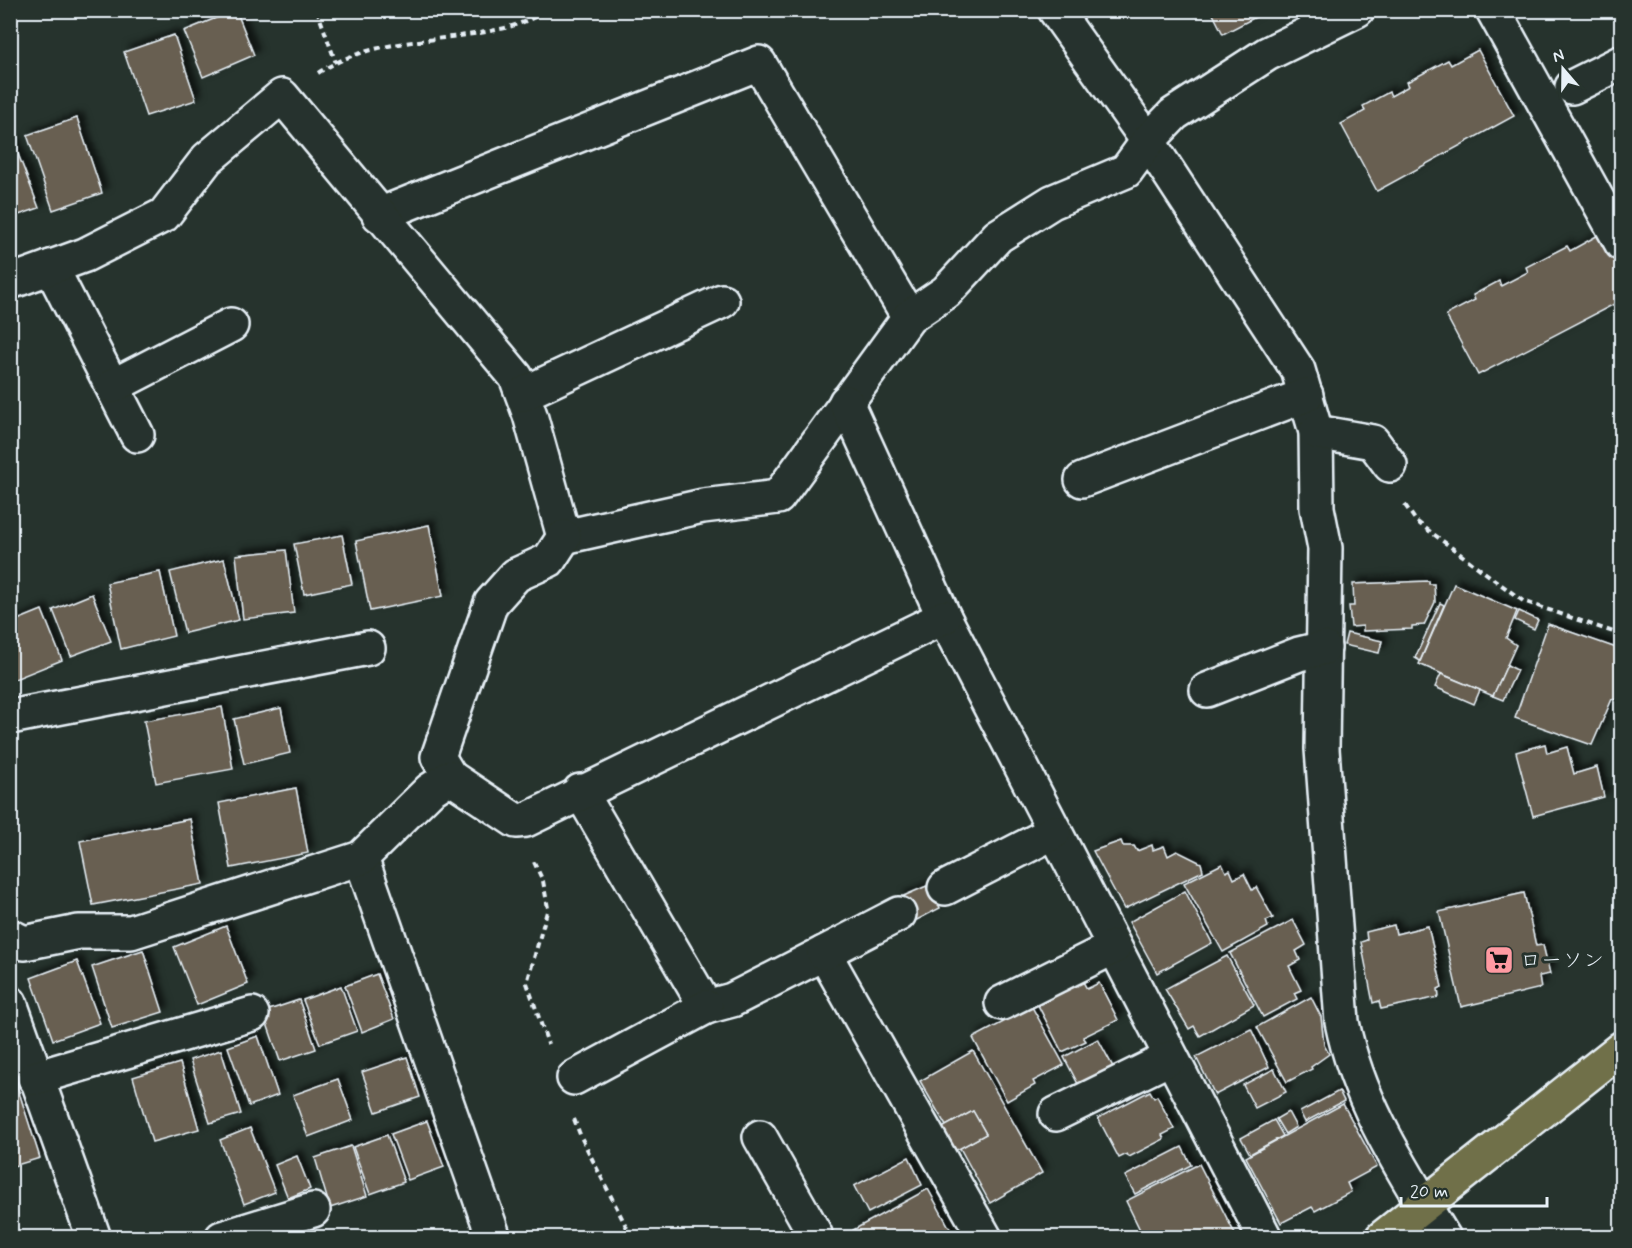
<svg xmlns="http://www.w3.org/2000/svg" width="1632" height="1248" viewBox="0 0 1632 1248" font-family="Mynerve,'Klee One',sans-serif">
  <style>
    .building { fill: #675f51; stroke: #e8f1f8; stroke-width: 1.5; filter: url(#shadow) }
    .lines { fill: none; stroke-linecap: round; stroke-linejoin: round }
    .minor-casing { stroke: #e8f1f8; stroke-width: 38 }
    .major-casing { stroke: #e8f1f8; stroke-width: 38 }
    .path { stroke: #e8f1f8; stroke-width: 4; stroke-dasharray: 6 4.5; stroke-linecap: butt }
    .minor { stroke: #26332d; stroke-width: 33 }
    .major { stroke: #70704a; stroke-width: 33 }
    .labels { text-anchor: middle; stroke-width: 6; stroke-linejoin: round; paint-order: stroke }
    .poi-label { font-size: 21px; fill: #e8f1f8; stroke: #26332d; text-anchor: start }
  </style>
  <defs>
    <filter id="shadow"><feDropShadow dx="5.5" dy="-5.5" stdDeviation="3" flood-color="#0009"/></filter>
  </defs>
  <rect width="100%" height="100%" fill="#26332d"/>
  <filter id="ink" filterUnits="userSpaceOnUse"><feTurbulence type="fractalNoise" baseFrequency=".0167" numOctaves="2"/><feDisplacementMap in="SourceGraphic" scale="12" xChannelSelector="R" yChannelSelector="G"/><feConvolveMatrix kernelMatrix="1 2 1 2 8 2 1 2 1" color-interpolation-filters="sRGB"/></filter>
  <g filter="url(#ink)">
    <g class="building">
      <path d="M236,10l18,45 -51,22 -19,-46z"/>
      <path d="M1211,10h58l-46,24z"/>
      <path d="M174,35l22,65 -50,16 -22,-64z"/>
      <path d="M1478,50l36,66 -137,75 -36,-67 24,-13 -2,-5 26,-14 2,4 18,-10 -2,-4 41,-22 3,5z"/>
      <path d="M77,118l25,75 -49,17 -26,-75z"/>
      <path d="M13,141l26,67 -29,10v-76z"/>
      <path d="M1602,233l20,38v29l-144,75 -32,-60 29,-15 -2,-5 26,-14 2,5 27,-14 -2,-5 41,-21 3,5z"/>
      <path d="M429,525l14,71 -73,15 -14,-70z"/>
      <path d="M342,535l10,49 -48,10 -10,-50z"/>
      <path d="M286,550l8,63 -51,6 -7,-64z"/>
      <path d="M224,559l15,61 -54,13 -15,-61z"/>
      <path d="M160,572l14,64 -53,13 -14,-66z"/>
      <path d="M1429,581v3h5l1,18 -11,23 -12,1v3l-49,2v-5l-12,1 -2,-21h5l-1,-22z"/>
      <path d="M1454,584l63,27 -11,27 10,7 -23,51 -74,-32z"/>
      <path d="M92,594l19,47 -40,15 -18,-46z"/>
      <path d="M1440,603l4,2 -24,56 -5,-3z"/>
      <path d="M42,610l20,50 -52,21v-58z"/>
      <path d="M1519,611l19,9 -4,9 -19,-9z"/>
      <path d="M1548,624l74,26 -3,27 3,24 -10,-2 -20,46 -77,-27z"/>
      <path d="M1347,633l35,8 -3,12 -35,-8z"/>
      <path d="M1507,665l10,5 -14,30 -10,-4z"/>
      <path d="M1441,674l39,16 -6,14 -39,-17z"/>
      <path d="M222,707l11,62 -77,14 -12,-62z"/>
      <path d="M281,708l9,45 -46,11 -10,-45z"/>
      <path d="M1545,744l2,9 20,-6 7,27 23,-7 7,30 -71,19 -17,-64z"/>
      <path d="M296,788l12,65 -77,15 -12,-65z"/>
      <path d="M190,819l13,65 -110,21 -13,-64z"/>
      <path d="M1121,841l2,5h11l3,5 15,-6 1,5 11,-4 4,10 9,-5 24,12 2,8 -79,38 -31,-58z"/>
      <path d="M1222,864l4,8 4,-2 4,9 10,-5 8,16 4,-3 17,31 -7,3 2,6 -45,25 -39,-69z"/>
      <path d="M929,885l11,23 -29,15 -12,-25z"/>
      <path d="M1185,891l27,52 -55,30 -28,-51z"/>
      <path d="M1524,893l12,53 7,-1 7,29 -11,2 2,12 -80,19 -22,-95z"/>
      <path d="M1293,920l13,25 -10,6 4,9 -11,6 12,24 -7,3 3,6 -34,18 -33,-64z"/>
      <path d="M1394,925l2,9 32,-8 14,61 -4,2 1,8 -58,12 -2,-8 -6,2 -12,-61 6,-2 -1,-8z"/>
      <path d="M226,926l22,58 -51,21 -23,-58z"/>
      <path d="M143,950l20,62 -51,16 -20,-61z"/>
      <path d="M1227,956l27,49 -54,31 -6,-10 -5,3 -24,-40z"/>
      <path d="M77,961l23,62 -47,17 -22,-62z"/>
      <path d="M377,974l17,45 -32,13 -17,-46z"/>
      <path d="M1082,980l5,9 12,-6 19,37 -35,17 3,4 -24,11 -25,-49z"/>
      <path d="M341,986l16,45 -37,13 -17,-44z"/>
      <path d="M1311,997l10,20 3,28 5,9 -18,13 1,2 -25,13 -30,-55z"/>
      <path d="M299,1000l17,49 -36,12 -17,-49z"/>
      <path d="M1032,1007l32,58 -31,16 2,4 -28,16 -34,-63z"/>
      <path d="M1251,1029l18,38 -54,28 -19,-38z"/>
      <path d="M258,1036l20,59 -29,11 -21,-59z"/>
      <path d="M1098,1039l15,28 -35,17 -14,-27z"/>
      <path d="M221,1050l20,64 -31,9 -20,-63z"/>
      <path d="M973,1051l69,122 -52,30 -30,-55 26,-14 -13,-23 -27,15 -26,-45z"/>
      <path d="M407,1057l13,40 -44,15 -14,-40z"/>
      <path d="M180,1063l19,66 -47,13 -19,-65z"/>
      <path d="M10,1064l30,94 -30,9z"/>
      <path d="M1274,1069l12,23 -31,16 -12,-23z"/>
      <path d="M338,1079l15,41 -45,17 -15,-42z"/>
      <path d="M1150,1091l4,7 3,-2 17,33 -12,6 2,4 -35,18 -2,-3 -8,4 -21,-40z"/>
      <path d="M1339,1091l5,10 -39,21 -5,-10z"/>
      <path d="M1343,1104l34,63 -30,16 4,9 -36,19 -3,-4 -31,16 -35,-66z"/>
      <path d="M973,1111l13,23 -31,17 -13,-23z"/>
      <path d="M1288,1112l8,15 -11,7 -9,-15z"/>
      <path d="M1274,1120l9,16 -33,18 -9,-16z"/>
      <path d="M427,1121l17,46 -36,13 -17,-46z"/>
      <path d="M250,1128l25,64 -31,12 -24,-64z"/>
      <path d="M387,1135l17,47 -34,12 -17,-47z"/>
      <path d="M351,1146l16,50 -37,12 -15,-50z"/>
      <path d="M1182,1147l9,18 -56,29 -10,-18z"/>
      <path d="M297,1156l13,33 -22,9 -13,-33z"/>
      <path d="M909,1157l13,28 -54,28 -14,-27z"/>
      <path d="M1199,1164l38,74h-93l-18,-37z"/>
      <path d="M928,1189l27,49h-98l-4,-8z"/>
    </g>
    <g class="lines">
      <g class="minor-casing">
        <g id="minor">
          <path d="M1055,10l93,131 150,229 18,62 1,76 8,40 -3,201 20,273c16,80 60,147 102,216"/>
          <path d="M1493,10l129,234"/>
          <path d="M1572,87l50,-25"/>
          <path d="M379,215l380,-152 150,254"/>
          <path d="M51,267l86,168"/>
          <path d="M10,282l75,-27 79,-40 43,-56 75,-63 234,281 14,38 34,122 139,-31 75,-9 131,-180 37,-25 52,-56 54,-34 74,-31 22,-30 26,-27 93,-60 90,-44"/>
          <path d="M113,386l118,-61"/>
          <path d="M523,394l199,-93"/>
          <path d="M846,402l98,215 321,621"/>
          <path d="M1316,432l57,10 17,23"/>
          <path d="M1082,480l224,-85"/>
          <path d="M1207,690l92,-36 25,-6"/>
          <path d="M10,717l358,-69"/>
          <path d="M450,777l-12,-20 53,-154 25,-28 33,-15 15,-23"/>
          <path d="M580,791l126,216 26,-7 92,-47 161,285"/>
          <path d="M361,858l133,380"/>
          <path d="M945,888l109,-56"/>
          <path d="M10,936l14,7 55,-11h52l230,-74 69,-68 20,-13 66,44 10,-1 418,-203"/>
          <path d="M824,953l75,-39"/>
          <path d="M10,1003l84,235"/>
          <path d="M1002,1003l112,-56"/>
          <path d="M35,1078l217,-64"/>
          <path d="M574,1078l132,-71"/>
          <path d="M1056,1114l114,-56"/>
          <path d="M760,1137l55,97 -7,4"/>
          <path d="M222,1238l91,-28"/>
        </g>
      </g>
      <g class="major-casing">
        <path id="major" d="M1382,1238l240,-190"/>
      </g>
      <g class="path">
        <path d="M317,10l19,53"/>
        <path d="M318,73c55,-36 121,-30 182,-44 17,-3 35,-12 51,-19"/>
        <path d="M1405,505l11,16 107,80 99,34"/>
        <path d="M534,862l9,19 5,27 -21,75 21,61"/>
        <path d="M574,1119l7,18 51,101"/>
      </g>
      <use href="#minor" class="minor"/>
      <use href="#major" class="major"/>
    </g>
  </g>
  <defs>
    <g id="supermarket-square" transform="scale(1.5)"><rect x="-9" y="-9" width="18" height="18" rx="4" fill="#ff9aa2" stroke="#26332d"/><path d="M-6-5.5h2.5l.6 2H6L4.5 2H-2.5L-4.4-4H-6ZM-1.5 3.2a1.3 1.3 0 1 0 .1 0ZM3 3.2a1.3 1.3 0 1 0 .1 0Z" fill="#111"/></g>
  </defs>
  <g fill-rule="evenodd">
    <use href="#supermarket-square" x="1499" y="960"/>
  </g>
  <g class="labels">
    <g class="poi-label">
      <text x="1520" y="967">ローソン</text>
    </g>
  </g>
  <rect width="1632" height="1248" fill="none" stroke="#26332d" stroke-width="36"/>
  <rect x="18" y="18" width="1596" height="1212" fill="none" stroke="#e8f1f8" stroke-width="2" filter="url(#ink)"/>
  <g transform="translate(1563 69) rotate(340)" stroke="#26332d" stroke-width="4.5" paint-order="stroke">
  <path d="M0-4.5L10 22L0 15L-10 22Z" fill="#e8f1f8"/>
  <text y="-9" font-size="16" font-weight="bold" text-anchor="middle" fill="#e8f1f8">N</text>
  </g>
  <path d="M1401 1197v9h146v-9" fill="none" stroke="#e8f1f8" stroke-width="3"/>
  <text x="1410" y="1197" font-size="18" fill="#e8f1f8" stroke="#26332d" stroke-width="4.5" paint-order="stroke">20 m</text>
</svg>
